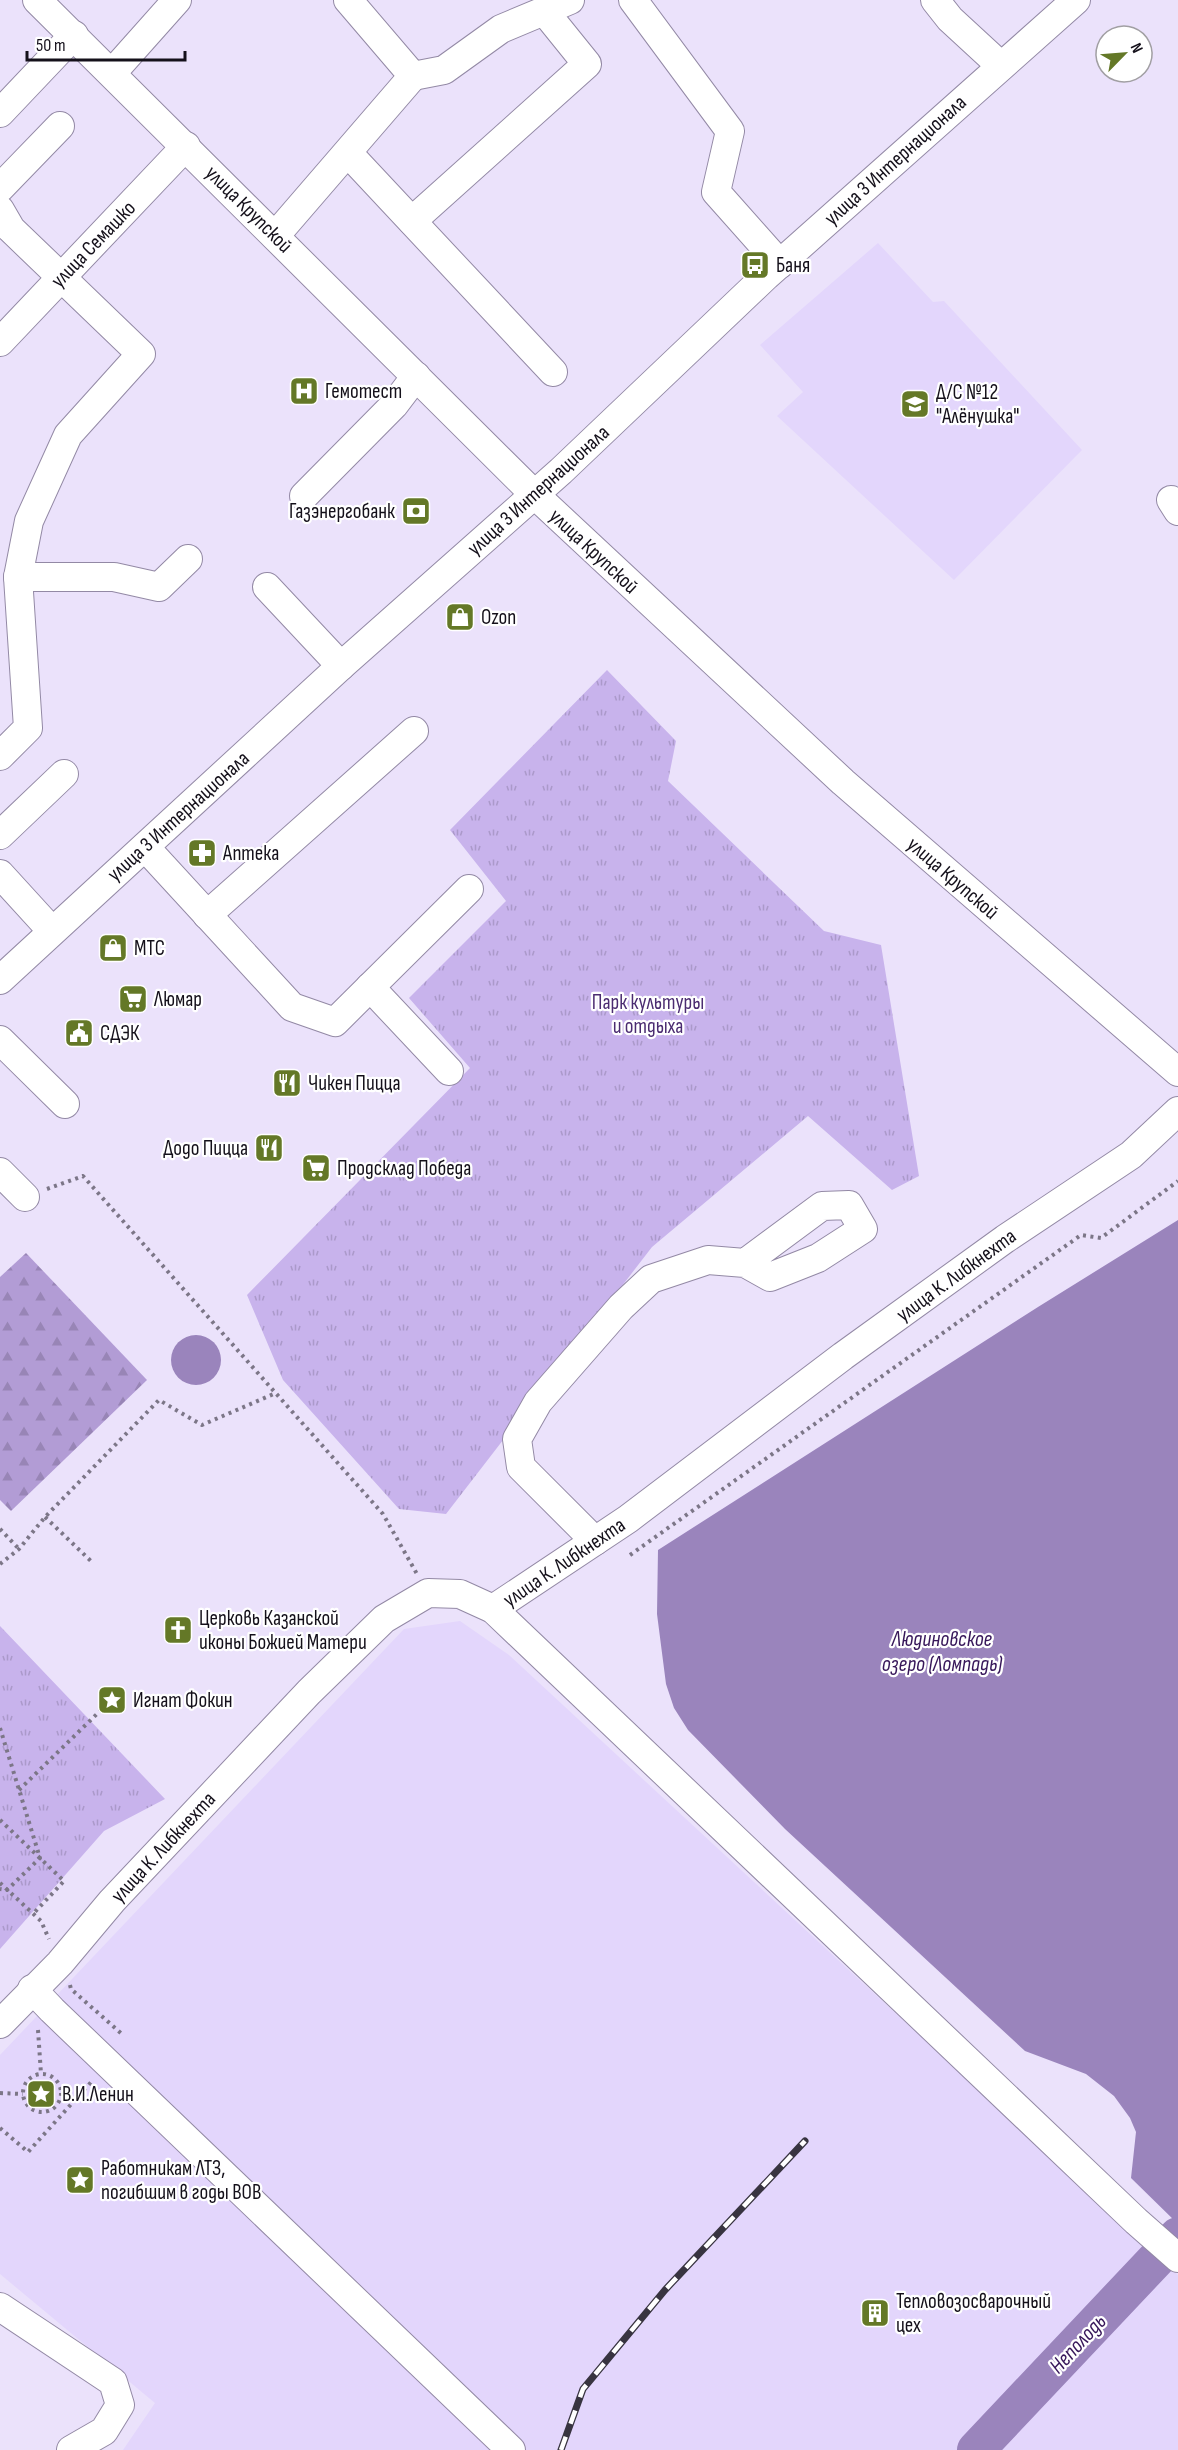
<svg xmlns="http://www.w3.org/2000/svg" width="1178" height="2450" viewBox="0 0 1178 2450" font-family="'Sofia Sans Condensed',sans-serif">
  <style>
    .built { fill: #e3d6fc }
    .forest { fill: url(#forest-firs) }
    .park { fill: url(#park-tufts) }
    .water { fill: #9a84bc }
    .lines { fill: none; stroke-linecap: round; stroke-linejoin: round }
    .river { stroke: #9a84bc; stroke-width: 38 }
    .minor-casing { stroke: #9389a5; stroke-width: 30 }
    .path { stroke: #7c7687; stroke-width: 4; stroke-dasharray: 3 4.5; stroke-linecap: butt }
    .minor { stroke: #fff; stroke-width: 28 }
    .rail-casing { stroke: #383440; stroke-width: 7 }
    .rail { stroke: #fff; stroke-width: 4.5; stroke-dasharray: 14; stroke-linecap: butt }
    .labels { text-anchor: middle; stroke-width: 4.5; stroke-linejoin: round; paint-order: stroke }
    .street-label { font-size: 21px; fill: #14101a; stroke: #fff }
    .poi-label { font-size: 21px; fill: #14101a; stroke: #fff; text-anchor: start }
    .park-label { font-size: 21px; fill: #4b2c71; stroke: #fff }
    .water-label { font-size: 22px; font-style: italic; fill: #37175a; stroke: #fff }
  </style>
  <defs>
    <pattern id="forest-firs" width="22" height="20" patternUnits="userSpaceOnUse" patternTransform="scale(1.5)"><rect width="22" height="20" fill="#b29cd5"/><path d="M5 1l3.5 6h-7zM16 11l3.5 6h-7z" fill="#9885b6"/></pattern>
    <pattern id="park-tufts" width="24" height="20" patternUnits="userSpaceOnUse" patternTransform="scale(1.5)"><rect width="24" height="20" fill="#c8b3ec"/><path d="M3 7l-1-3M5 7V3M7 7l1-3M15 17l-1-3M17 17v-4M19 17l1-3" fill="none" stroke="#ab99ca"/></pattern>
  </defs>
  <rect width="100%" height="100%" fill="#ebe2fb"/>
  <g class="built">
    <path d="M878,243l55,59 11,-1 138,149 -128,130 -177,-164 26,-24 -43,-47z"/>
    <path d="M460,1621l49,34 669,620v175h-1055l32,-47 -155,-129v-219l404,-426z"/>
  </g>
  <path class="forest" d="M26,1253l121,127 -136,131 -11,-11v-223z"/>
  <g class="park">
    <path d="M607,670l69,71 -8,40 156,150 57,14 38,231 -27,14 -84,-74 -156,131 -206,267 -47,-5 -116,-129 -36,-85 223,-227 -61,-70 97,-97 -56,-71z"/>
    <path d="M0,1626l165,173 -61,32 -104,118z"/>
  </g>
  <g class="water">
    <path d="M1178,1220v1004l-47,-46 5,-46 -6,-14 -16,-22 -28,-22 -61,-23 -240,-222 -97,-99 -14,-22 -8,-24 -9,-70 1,-64 380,-243z"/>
    <circle cx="196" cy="1360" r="25"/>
  </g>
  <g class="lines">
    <path class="river" d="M976,2450l202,-214"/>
    <g class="minor-casing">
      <g id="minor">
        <path d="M37,0l497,494 309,288 335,290"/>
        <path d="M633,0l97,131 -14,61 64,72"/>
        <path d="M935,0l15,19 51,47"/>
        <path d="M112,73l65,-73"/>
        <path d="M413,76l31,-6 57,-41 69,-29"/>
        <path d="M0,113l74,-78"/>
        <path d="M348,153l205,219"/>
        <path d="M0,188l60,-62"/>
        <path d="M0,210l11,19 130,125 -73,81 -39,86 -11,56 10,151 -28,28"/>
        <path d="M412,221l175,-157 -42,-52"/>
        <path d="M275,236l138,-160 -65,-76"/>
        <path d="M0,342l186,-196"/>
        <path d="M304,496l90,-91 22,-29"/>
        <path d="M1171,500l7,11"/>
        <path d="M18,577h96l45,10 29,-28"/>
        <path d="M267,587l74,79"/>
        <path d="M0,835l64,-61"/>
        <path d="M145,847l147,160 43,15 134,-133"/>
        <path d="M0,874l52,57"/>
        <path d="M207,915l207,-184"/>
        <path d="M0,980l341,-314 220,-195 205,-195 310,-276"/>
        <path d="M370,987l79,84"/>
        <path d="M0,1040l65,64"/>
        <path d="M0,1172l25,25"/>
        <path d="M595,1541l-74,-74 -4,-28 21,-37 83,-95 30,-28 57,-19 37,3 25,14 48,-19 45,-29 -14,-24 -27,1 -77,57"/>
        <path d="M493,1609l135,-90 215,-163 162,-117 126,-84 47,-44"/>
        <path d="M32,1989l20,21 459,440"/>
        <path d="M0,2024l60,-61 52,-62 197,-209 75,-73 44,-26 32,1 33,15 643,612 42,37"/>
        <path d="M0,2307l113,75 7,23 -16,26 -33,19"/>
      </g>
    </g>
    <g class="path">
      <path d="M47,1189l36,-13 300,338 34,60"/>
      <path d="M45,1517l48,46"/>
      <path d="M0,1529l19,20"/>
      <path d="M630,1555l451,-320 20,3 77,-57"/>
      <path d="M0,1564l19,-15 26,-32 114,-117 43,25 74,-32"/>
      <path d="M0,1728l40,130 -33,32 -7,-1"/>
      <path d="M19,1790l82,-80"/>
      <path d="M0,1820l64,61 -31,33"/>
      <path d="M0,1883l41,38 8,18"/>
      <path d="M70,1985l1,4 52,46"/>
      <path d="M38,2030l3,44"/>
      <circle cx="42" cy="2093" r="19"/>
      <path d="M0,2093l23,1"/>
      <path d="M0,2128l28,24 65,-72"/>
    </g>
    <use href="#minor" class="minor"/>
    <g class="rail-casing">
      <path id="rail" d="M561,2450l22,-61 82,-99 140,-149"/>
    </g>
    <use href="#rail" class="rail"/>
  </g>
  <defs>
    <g id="bus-square" transform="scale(1.5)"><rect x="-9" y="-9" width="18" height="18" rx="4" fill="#647827" stroke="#fff"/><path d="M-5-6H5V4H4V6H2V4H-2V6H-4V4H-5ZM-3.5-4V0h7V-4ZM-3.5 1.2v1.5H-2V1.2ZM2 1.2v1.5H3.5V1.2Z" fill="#fff"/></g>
    <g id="hospital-square" transform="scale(1.5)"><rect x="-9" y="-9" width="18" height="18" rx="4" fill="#647827" stroke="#fff"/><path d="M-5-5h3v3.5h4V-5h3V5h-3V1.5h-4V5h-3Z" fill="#fff"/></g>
    <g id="school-square" transform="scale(1.5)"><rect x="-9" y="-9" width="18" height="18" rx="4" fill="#647827" stroke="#fff"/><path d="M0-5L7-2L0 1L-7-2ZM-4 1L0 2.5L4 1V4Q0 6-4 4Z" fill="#fff"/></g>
    <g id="bank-square" transform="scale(1.5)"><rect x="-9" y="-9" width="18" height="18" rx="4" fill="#647827" stroke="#fff"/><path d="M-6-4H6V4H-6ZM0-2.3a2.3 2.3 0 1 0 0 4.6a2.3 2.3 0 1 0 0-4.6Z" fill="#fff"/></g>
    <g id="shop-square" transform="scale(1.5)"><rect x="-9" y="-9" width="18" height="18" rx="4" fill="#647827" stroke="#fff"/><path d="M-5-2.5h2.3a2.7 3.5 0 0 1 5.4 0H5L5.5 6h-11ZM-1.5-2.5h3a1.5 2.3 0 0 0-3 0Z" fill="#fff"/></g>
    <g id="pharmacy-square" transform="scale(1.5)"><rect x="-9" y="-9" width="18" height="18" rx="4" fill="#647827" stroke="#fff"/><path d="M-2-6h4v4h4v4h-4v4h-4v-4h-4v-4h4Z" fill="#fff"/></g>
    <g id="supermarket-square" transform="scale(1.5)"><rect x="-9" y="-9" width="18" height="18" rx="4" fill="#647827" stroke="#fff"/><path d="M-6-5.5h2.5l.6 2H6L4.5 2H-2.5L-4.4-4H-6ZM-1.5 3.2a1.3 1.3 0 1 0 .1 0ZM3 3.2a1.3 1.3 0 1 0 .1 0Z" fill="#fff"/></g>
    <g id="civic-square" transform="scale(1.5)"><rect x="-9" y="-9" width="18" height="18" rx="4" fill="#647827" stroke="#fff"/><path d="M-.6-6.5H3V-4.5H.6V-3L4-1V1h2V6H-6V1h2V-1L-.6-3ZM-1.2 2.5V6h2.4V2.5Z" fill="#fff"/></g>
    <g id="restaurant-square" transform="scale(1.5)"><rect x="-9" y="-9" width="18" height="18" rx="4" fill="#647827" stroke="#fff"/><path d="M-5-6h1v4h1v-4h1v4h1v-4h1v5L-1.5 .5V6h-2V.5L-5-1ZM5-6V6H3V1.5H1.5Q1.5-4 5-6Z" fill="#fff"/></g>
    <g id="church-square" transform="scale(1.5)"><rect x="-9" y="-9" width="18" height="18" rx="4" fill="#647827" stroke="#fff"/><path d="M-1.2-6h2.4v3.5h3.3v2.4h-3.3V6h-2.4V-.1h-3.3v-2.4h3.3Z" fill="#fff"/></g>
    <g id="sight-square" transform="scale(1.5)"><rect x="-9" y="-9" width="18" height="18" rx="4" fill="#647827" stroke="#fff"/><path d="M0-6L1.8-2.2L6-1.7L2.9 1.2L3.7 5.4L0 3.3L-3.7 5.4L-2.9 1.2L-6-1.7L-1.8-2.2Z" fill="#fff"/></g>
    <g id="building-square" transform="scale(1.5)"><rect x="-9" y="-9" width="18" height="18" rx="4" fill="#647827" stroke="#fff"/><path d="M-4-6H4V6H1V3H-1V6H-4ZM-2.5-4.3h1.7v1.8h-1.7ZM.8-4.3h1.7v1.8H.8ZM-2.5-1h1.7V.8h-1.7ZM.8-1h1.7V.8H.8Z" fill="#fff"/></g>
  </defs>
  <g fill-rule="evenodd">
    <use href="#bus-square" x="755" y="265"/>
    <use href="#hospital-square" x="304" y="391"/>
    <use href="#school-square" x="915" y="404"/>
    <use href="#bank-square" x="416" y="511"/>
    <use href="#shop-square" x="460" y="617"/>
    <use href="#pharmacy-square" x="202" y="853"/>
    <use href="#shop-square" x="113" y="948"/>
    <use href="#supermarket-square" x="133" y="999"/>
    <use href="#civic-square" x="79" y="1033"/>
    <use href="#restaurant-square" x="287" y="1083"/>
    <use href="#restaurant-square" x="269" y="1148"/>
    <use href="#supermarket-square" x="316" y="1168"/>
    <use href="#church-square" x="178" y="1630"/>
    <use href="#sight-square" x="112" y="1700"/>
    <use href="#sight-square" x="41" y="2094"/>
    <use href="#sight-square" x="80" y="2180"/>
    <use href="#building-square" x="875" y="2313"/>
  </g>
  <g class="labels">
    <g class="street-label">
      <text transform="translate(895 160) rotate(-42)" y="7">улица 3 Интернационала</text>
      <text transform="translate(249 209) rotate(45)" y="7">улица Крупской</text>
      <text transform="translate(93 244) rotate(-46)" y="7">улица Семашко</text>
      <text transform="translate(538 490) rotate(-42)" y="7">улица 3 Интернационала</text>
      <text transform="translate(594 551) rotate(43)" y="7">улица Крупской</text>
      <text transform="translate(178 816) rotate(-42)" y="7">улица 3 Интернационала</text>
      <text transform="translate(953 878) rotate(41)" y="7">улица Крупской</text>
      <text transform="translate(956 1275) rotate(-36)" y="7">улица К. Либкнехта</text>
      <text transform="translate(564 1562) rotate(-34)" y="7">улица К. Либкнехта</text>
      <text transform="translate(163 1847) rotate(-47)" y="7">улица К. Либкнехта</text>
    </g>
    <g class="poi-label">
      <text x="776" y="272">Баня</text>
      <text x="325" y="398">Гемотест</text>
      <text x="936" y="399">Д/С №12<tspan x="936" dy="24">"Алёнушка"</tspan></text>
      <text x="395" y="518" text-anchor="end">Газэнергобанк</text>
      <text x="481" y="624">Ozon</text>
      <text x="223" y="860">Аптека</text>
      <text x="134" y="955">МТС</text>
      <text x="154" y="1006">Люмар</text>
      <text x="100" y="1040">СДЭК</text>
      <text x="308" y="1090">Чикен Пицца</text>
      <text x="248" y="1155" text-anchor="end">Додо Пицца</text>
      <text x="337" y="1175">Продсклад Победа</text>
      <text x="199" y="1625">Церковь Казанской<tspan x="199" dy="24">иконы Божией Матери</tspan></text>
      <text x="133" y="1707">Игнат Фокин</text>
      <text x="62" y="2101">В.И.Ленин</text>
      <text x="101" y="2175">Работникам ЛТЗ,<tspan x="101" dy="24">погибшим в годы ВОВ</tspan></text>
      <text x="896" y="2308">Тепловозосварочный<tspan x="896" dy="24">цех</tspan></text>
    </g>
    <g class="park-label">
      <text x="648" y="1009">Парк культуры<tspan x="648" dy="24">и отдыха</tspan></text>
    </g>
    <g class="water-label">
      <text x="942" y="1646">Людиновское<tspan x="942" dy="25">озеро (Ломпадь)</tspan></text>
      <text transform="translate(1077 2343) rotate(-47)" y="8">Неполодь</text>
    </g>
  </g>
  <g transform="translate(1124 54) rotate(65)"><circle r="28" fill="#ffffff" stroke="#a19fa3" stroke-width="1.5"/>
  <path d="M0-4.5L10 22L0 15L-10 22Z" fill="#647827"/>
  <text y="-9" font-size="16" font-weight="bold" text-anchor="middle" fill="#14101a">N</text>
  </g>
  <path d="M27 51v9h158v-9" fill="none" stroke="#14101a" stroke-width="3"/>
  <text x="36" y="51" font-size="18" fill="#14101a" stroke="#ffffff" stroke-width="4.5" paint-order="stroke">50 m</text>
</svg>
